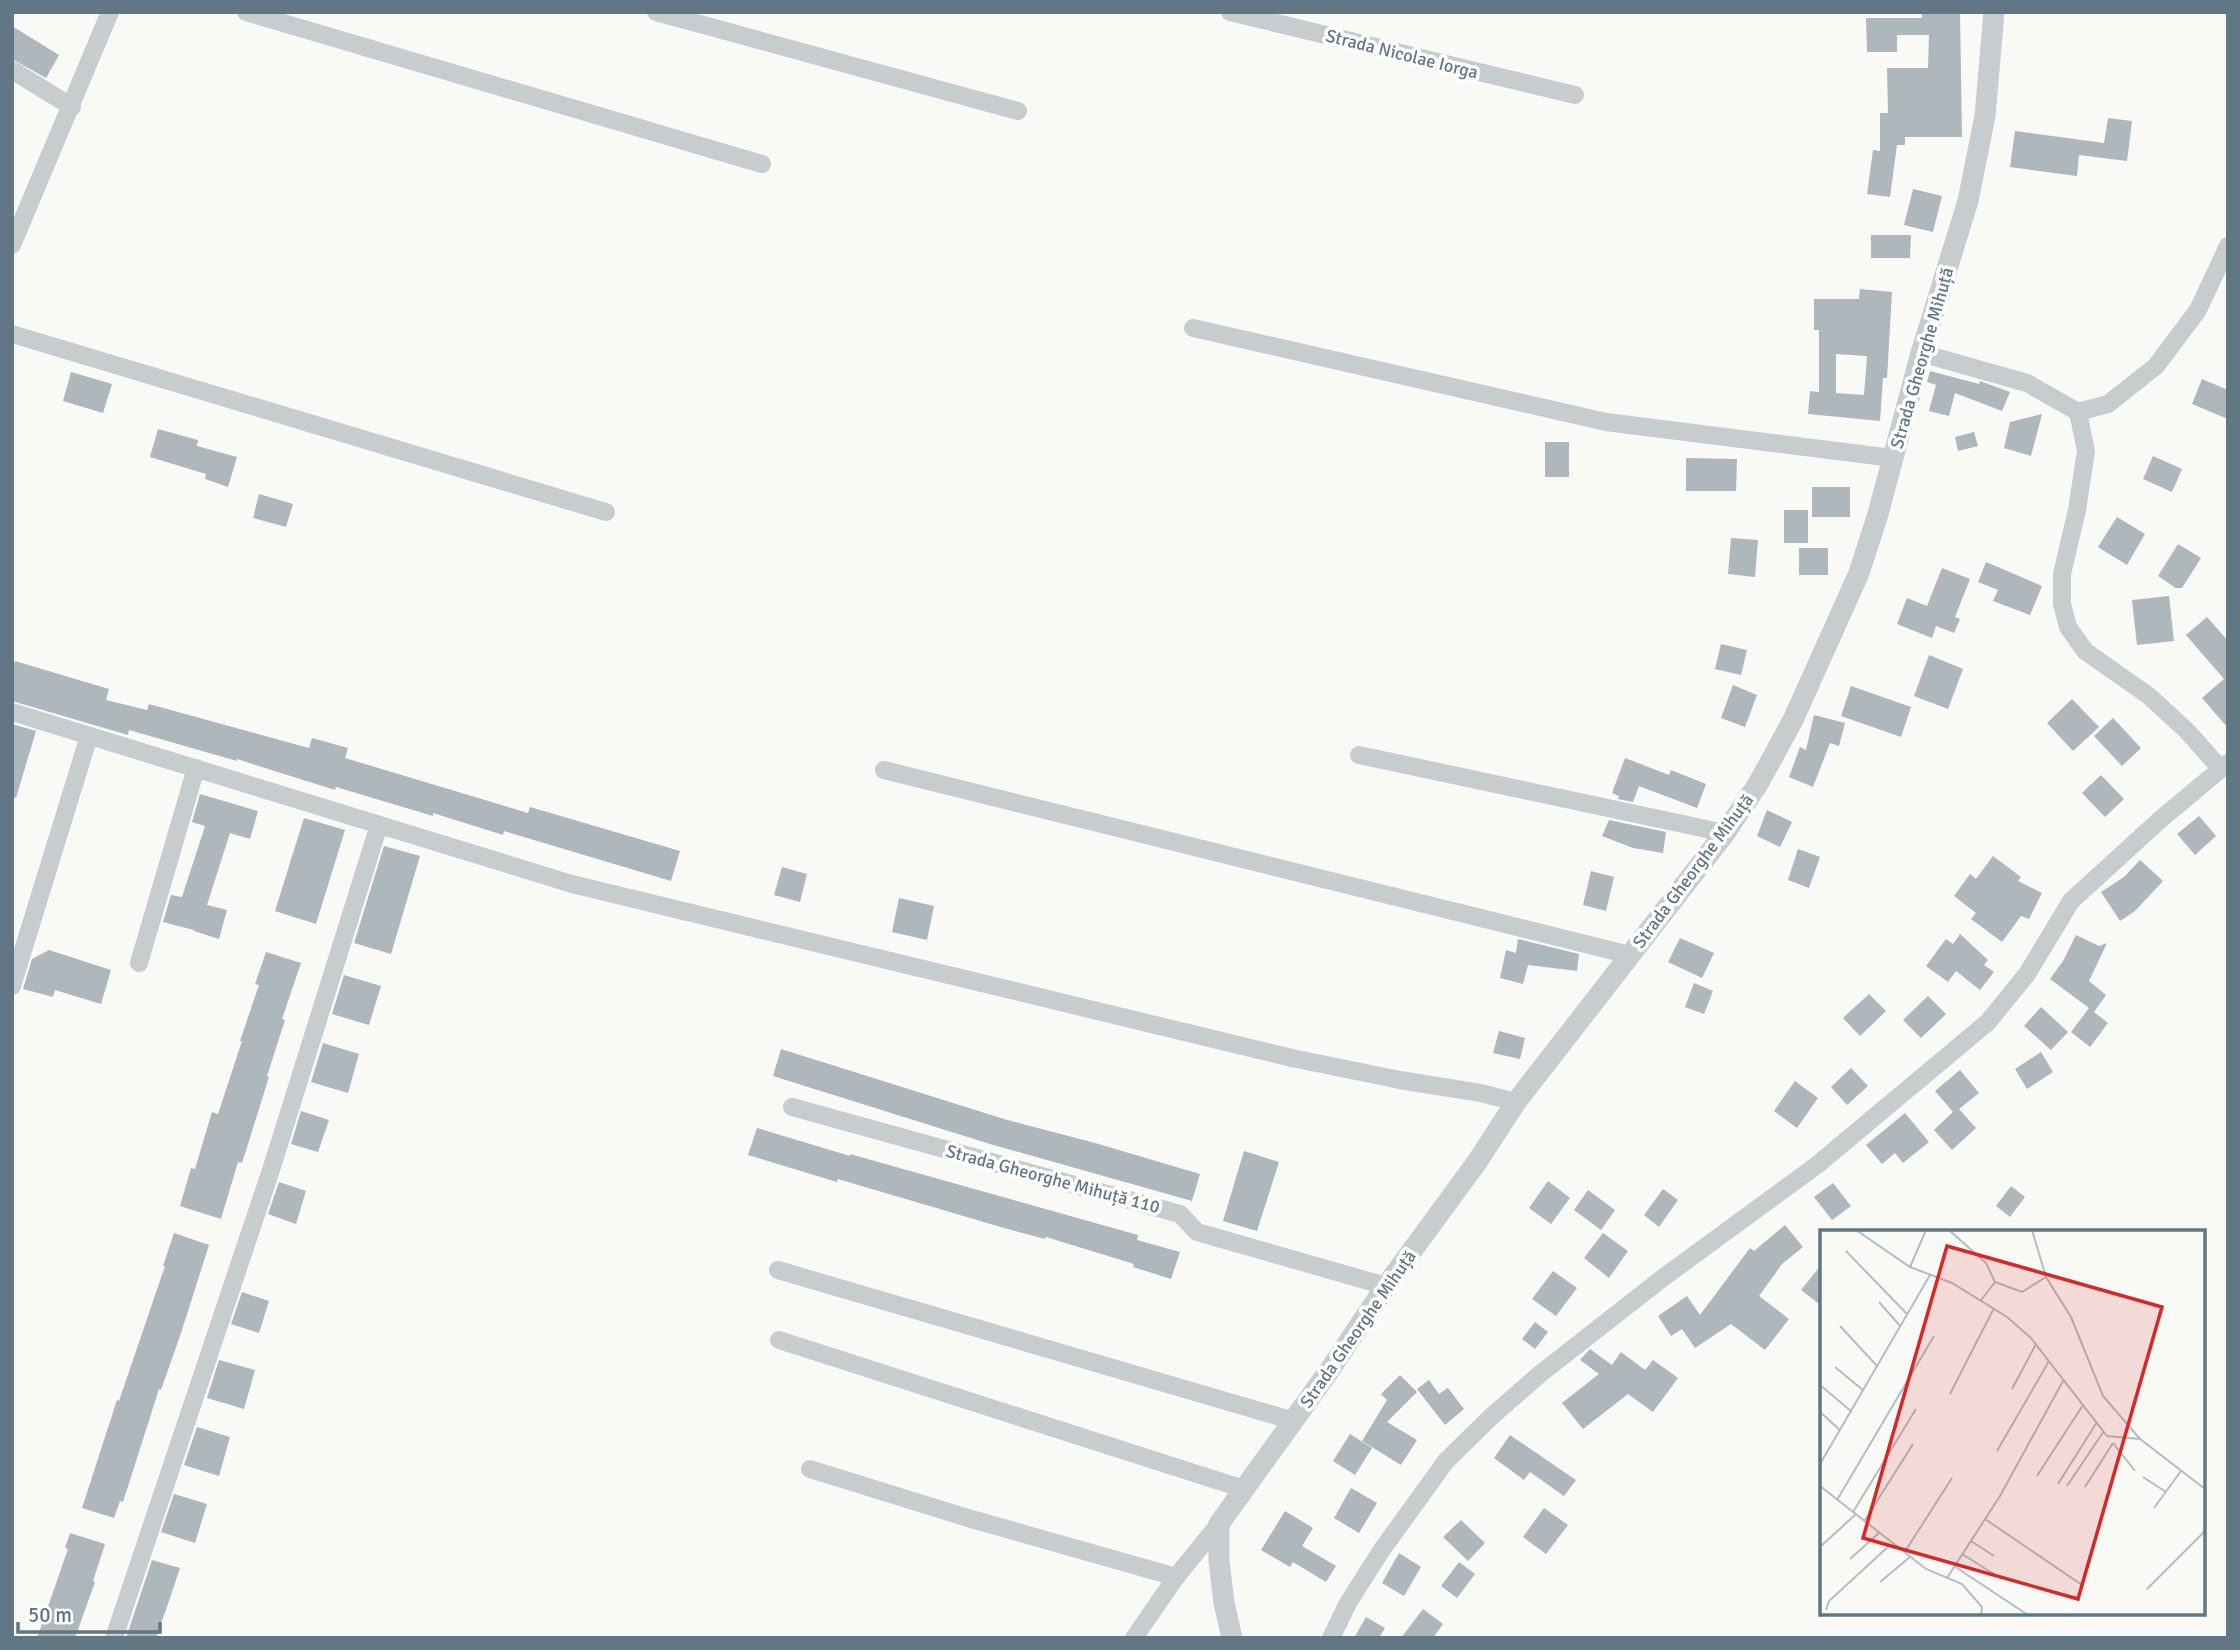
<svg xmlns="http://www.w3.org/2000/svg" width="2240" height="1650" viewBox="0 0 2240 1650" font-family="Signika,sans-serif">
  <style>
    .building { fill: #adb7bc; fill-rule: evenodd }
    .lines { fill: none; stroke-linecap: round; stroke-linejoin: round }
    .minor { stroke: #c7cccf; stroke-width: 18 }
    .tertiary { stroke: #c7cccf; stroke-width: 21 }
    .labels { text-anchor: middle; stroke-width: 7; stroke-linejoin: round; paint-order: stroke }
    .street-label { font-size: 18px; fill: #627784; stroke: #fff }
    .inset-road { fill: none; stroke: #b4bdc1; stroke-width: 2 }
    .view { fill: #d62828; fill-opacity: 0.15; stroke: #d62828; stroke-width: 3.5 }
    .inset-edge { fill: none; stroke: #627784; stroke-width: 3.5 }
  </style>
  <rect width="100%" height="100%" fill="#f9f9f6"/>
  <g class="building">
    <path d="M1922,12h38l2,125h-57v8h-8l-7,52 -23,-3 6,-44 7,1v-38h8l-1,-45h41l1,-33h-32v17h-30l-1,-34h56z"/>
    <path d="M12,26l47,29 -13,23 -34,-19z"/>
    <path d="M2108,118l24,3 -5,40 -48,-6 -2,21 -67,-9 5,-36 89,12z"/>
    <path d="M1913,189l29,7 -9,36 -29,-7z"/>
    <path d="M1871,235h40l-1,23h-39z"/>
    <path d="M1860,289l32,3 -5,86h-4l-3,43 -72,-7 2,-23 9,1v-62h-5v-31h45zM1836,354l31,2 -3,39 -28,-2z"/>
    <path d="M1930,371l49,13 1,-3 30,11 -8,19 -47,-18 -6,23 -20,-5 7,-26 -9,-3z"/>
    <path d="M71,372l41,12 -9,29 -40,-12z"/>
    <path d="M2202,379l26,11v29l-36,-15z"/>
    <path d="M2042,414l-11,42 -27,-8 6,-26z"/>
    <path d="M158,429l40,11 -1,6 40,11 -9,30 -23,-8 1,-5 -56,-17z"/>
    <path d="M1974,432l4,14 -20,5 -3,-14z"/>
    <rect x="1545" y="442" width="24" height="35"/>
    <path d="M2153,456l29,13 -10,23 -29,-13z"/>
    <path d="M1686,458l51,1 -1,32h-50z"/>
    <rect x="1812" y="487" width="38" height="30"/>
    <path d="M259,494l34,10 -7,23 -33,-9z"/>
    <rect x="1784" y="510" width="24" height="33"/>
    <path d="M2117,517l28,17 -18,31 -29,-18z"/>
    <path d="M1731,538l27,2 -3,37 -27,-3z"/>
    <path d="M2178,544l23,14 -19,30h-6l-18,-12z"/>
    <rect x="1799" y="548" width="29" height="27"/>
    <path d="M1986,562l56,24 -12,29 -37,-14 5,-11 -20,-8z"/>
    <path d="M1942,568l28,11 -15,38 5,2 -6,14 -18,-7 -4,12 -35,-14 10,-26 20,8z"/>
    <path d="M2169,596l5,45 -37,4 -5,-45z"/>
    <path d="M2207,617l21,24v87l-26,-30 22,-19 -38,-44z"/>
    <path d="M1721,644l26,6 -6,25 -26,-6z"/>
    <path d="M1929,655l34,14 -15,40 -34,-13z"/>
    <path d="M15,661l94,28 -3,11 41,10 2,-6 160,44 3,-10 36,10 -3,10 183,55 2,-6 150,44 -9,30 -167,-50 -1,4 -70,-22v3l-97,-29 -1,3 -98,-31v2l-108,-31 -1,5 -116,-34v-32z"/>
    <path d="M1733,685l24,10 -12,32 -24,-9z"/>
    <path d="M1851,686l60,21 -10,30 -60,-21z"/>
    <path d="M2072,699l27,28 -26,24 -26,-28z"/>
    <path d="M1814,715l31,8 -6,23 -9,-3 -17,44 -24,-10 11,-30 6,3z"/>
    <path d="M2113,718l28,30 -19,18 -28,-30z"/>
    <path d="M12,724l24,7 -20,67 -4,-1z"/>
    <path d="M1625,758l44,17 2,-5 35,14 -9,24 -58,-22 -6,16 -15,-3 1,-3 -7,-3z"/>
    <path d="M2101,775l23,24 -19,18 -23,-24z"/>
    <path d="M200,794l58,17 -8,28 -20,-6 -23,72 20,5 -8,29 -25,-8v-1l-31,-8 8,-27 11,2 23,-71 -13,-4z"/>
    <path d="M1767,810l25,12 -12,25 -23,-11z"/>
    <path d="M2199,816l17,20 -21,19 -18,-21z"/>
    <path d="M304,818l41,12 -29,94 -41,-13z"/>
    <path d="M1609,820l57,12 -3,21 -30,-5 -31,-12z"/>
    <path d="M384,846l36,10 -29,98 -37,-11z"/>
    <path d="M1798,849l22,8 -11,31 -21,-8z"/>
    <path d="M1993,856l28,21 -3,4 24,12 -13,26 -8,-3 -19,26 -31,-23 5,-6 -22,-17 16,-22 6,5z"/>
    <path d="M2140,860l23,21 -28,30 -15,10 -19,-29 23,-15z"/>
    <path d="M782,867l25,7 -7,28 -26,-7z"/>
    <path d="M1591,871l23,6 -8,34 -23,-6z"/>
    <path d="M899,898l35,8 -7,34 -35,-8z"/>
    <path d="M1960,934l28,26 -4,5 10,7 -14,18 -24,-19 -8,11 -22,-16 20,-27 7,5z"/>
    <path d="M2076,935l23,11 8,-3 -18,38 17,14 -12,17 14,11 -18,24 -19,-15 18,-24 -39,-29 13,-18z"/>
    <path d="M1680,938l34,15 -12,25 -34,-16z"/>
    <path d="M1518,939l61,15 -2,17 -49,-6 -5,19 -23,-6 6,-28 10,3z"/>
    <path d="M49,950l62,20 -10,34 -46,-14 -2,7 -30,-8 9,-30z"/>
    <path d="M266,952l35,11 -19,56 3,1 -18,56 2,1 -27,86 -4,-1 -17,57 -41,-13 11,-38 4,1 17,-57 6,2 24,-73h-2l19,-56 -4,-1z"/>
    <path d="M344,975l37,11 -12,39 -37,-11z"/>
    <path d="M1694,983l19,8 -9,23 -19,-7z"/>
    <path d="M1869,994l17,17 -26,25 -17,-18z"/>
    <path d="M1928,996l18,18 -25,24 -18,-18z"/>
    <path d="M2041,1007l27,25 -17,18 -27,-24z"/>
    <path d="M1499,1031l26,7 -5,21 -27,-6z"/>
    <path d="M323,1043l36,11 -11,39 -37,-11z"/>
    <path d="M781,1049l223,70 91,24 105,31 -8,27 -202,-57 -217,-68z"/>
    <path d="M2041,1052l12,20 -26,17 -12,-20z"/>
    <path d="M1851,1068l17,18 -21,19 -16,-18z"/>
    <path d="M1960,1070l19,23 -20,16 17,19 -24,22 -18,-20 19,-18 -18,-21z"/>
    <path d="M1795,1081l23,17 -21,30 -23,-17z"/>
    <path d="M301,1111l28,9 -11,32 -27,-8z"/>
    <path d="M1905,1113l24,29 -26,21 -8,-10 -13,11 -16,-19z"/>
    <path d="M757,1128l93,28v-2l39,11 249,70 -1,5 43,12 -9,27 -38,-12 1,-3 -88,-27 -1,2 -41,-11 -166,-49 -1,3 -89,-27z"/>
    <path d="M1244,1151l35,11 -22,69 -34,-10z"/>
    <path d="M1548,1181l22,17 -19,26 -22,-16z"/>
    <path d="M279,1182l27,9 -10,33 -28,-10z"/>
    <path d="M1833,1183l18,23 -19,14 -18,-23z"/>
    <path d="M2011,1186l14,11 -15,20 -14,-11z"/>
    <path d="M1663,1189l15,11 -19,27 -15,-12z"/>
    <path d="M1588,1190l27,20 -14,20 -27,-20z"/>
    <path d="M1785,1225l18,22 -21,17 -23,32 30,23 -24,31 -34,-26 -36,24 -13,-19 -11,7 -13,-20 29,-20 13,19 50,-67 4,3z"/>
    <path d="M174,1233l35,12 -28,88 -20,57 -2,-1 -36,113 -3,-1 -6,17 -32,-10 35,-108 2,1 46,-135h-2z"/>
    <path d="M1603,1233l25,18 -19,27 -25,-20z"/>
    <path d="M1822,1264v42l-21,-16z"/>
    <path d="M1553,1271l24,17 -21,28 -24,-17z"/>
    <path d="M242,1292l27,9 -10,32 -28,-9z"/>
    <path d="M1535,1322l13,10 -13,17 -13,-10z"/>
    <path d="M1590,1349l22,16 9,-13 24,18 8,-10 25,18 -25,34 -25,-18 -45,35 -21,-26 37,-29 -19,-14z"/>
    <path d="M219,1360l36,10 -11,39 -37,-11z"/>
    <path d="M1400,1375l17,17 -30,30 30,18 -16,25 -39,-24 25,-41 -6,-6z"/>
    <path d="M1429,1380l10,14 9,-6 16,21 -19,16 -28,-36z"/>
    <path d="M197,1427l33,10 -11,39 -35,-11z"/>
    <path d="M1350,1434l22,14 -17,27 -22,-14z"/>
    <path d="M1510,1435l66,45 -12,16 -34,-24 -6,8 -30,-22z"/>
    <path d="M1351,1488l26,15 -18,30 -25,-15z"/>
    <path d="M174,1494l33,10 -12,39 -34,-11z"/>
    <path d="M1544,1508l24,17 -22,29 -23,-17z"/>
    <path d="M1285,1511l28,17 -11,18 34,20 -10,16 -33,-20 -3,5 -29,-17z"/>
    <path d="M1461,1520l24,23 -17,18 -25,-24z"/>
    <path d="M70,1533l35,11 -12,37 2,1 -20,56h-38l31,-89 -3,-1z"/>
    <path d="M1399,1553l22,14 -17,29 -22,-13z"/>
    <path d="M152,1560l28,8 -11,33 -13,37h-30z"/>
    <path d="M1459,1562l16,12 -18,24 -16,-12z"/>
    <path d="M1423,1609l20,15 -10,14h-32z"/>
    <path d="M1366,1617l19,11 -6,10h-25z"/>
  </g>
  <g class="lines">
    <g class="minor">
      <path d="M246,12l516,152"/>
      <path d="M656,12l362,99"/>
      <path d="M1230,12l345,83"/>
      <path d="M12,70l60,37"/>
      <path d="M12,245l98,-233"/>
      <path d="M1193,328l413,94 287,36"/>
      <path d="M12,334l594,178"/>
      <path d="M1921,353l106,30 51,29 8,39 -9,59 -15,64v30l6,23 17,24 64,45 38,35 33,37"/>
      <path d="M2078,412l30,-8 48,-38 42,-56 30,-64"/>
      <path d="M12,712l560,172 720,174 108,22 81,13 35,9"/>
      <path d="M1359,755l366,78"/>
      <path d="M884,770l746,185"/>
      <path d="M139,963l57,-195"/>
      <path d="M12,986l77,-250"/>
      <path d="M792,1107l388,107 17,18 189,54"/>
      <path d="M778,1270l516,151"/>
      <path d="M779,1340l465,149"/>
      <path d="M810,1469l158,49 208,59"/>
      <path d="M114,1638l157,-468 108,-345"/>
      <path d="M1134,1638l42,-61 43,-53"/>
      <path d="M1331,1638l17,-35 33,-52 65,-90 46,-45 48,-42 124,-97 153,-112 171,-143 39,-48 44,-73 91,-83 66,-55"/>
    </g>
    <path class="tertiary" d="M1232,1638l-8,-35 -5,-42v-37l110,-153 57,-85 91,-124 39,-60 209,-269 33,-49 35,-64 66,-147 19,-59 43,-161 47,-152 17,-85 9,-104"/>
  </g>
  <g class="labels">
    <g class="street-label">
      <text transform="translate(1402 54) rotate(14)" y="6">Strada Nicolae Iorga</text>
      <text transform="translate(1922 358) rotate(-74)" y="6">Strada Gheorghe Mihuță</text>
      <text transform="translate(1693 871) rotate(-53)" y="6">Strada Gheorghe Mihuță</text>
      <text transform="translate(1053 1179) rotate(15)" y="6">Strada Gheorghe Mihuță 110</text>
      <text transform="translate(1358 1329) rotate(-55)" y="6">Strada Gheorghe Mihuță</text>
    </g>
  </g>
  <g transform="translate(1820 1230)">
    <rect width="385" height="385" fill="#f9f9f6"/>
    <path class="inset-road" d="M36,0l54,37 42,16 55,34 24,21 76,98 33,3 65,50M129,0l37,33 9,19M212,0l14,47 25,40 32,79 37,43M26,21l62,64M90,37l16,-37M175,52l27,10 24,-15M161,70l14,-18M59,72l22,25M20,96l38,41M15,137l29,24M0,155l32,27M192,159l24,-45M130,164l44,-86M0,182l20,18M293,213l22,28M177,221l52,-90M0,234l110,-189M217,246l46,-71M323,247l23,15M238,254l39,-62M0,256l106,83 36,15 20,23 -1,8M247,256l37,-55M265,257l28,-44M17,270l97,-164M334,278l27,-37M33,282l63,-103M165,289l97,66M45,290l48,-76M151,311l23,15M0,317l36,-33M84,323l48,-75M142,324l40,25M30,329l30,-27M134,336l74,49M127,348l53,-82 63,-115M60,352l30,-25M327,359l58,-58M6,380l3,-9 61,-56"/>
    <path class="view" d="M127,16l215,61 -84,292 -215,-61z"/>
    <rect width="385" height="385" class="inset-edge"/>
  </g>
  <rect width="2240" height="1650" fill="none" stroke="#627784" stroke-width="28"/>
  <path d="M18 1622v10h142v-10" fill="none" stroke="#627784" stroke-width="3.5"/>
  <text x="28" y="1622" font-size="21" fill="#627784" stroke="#ffffff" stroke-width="5" paint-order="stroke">50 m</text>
</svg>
